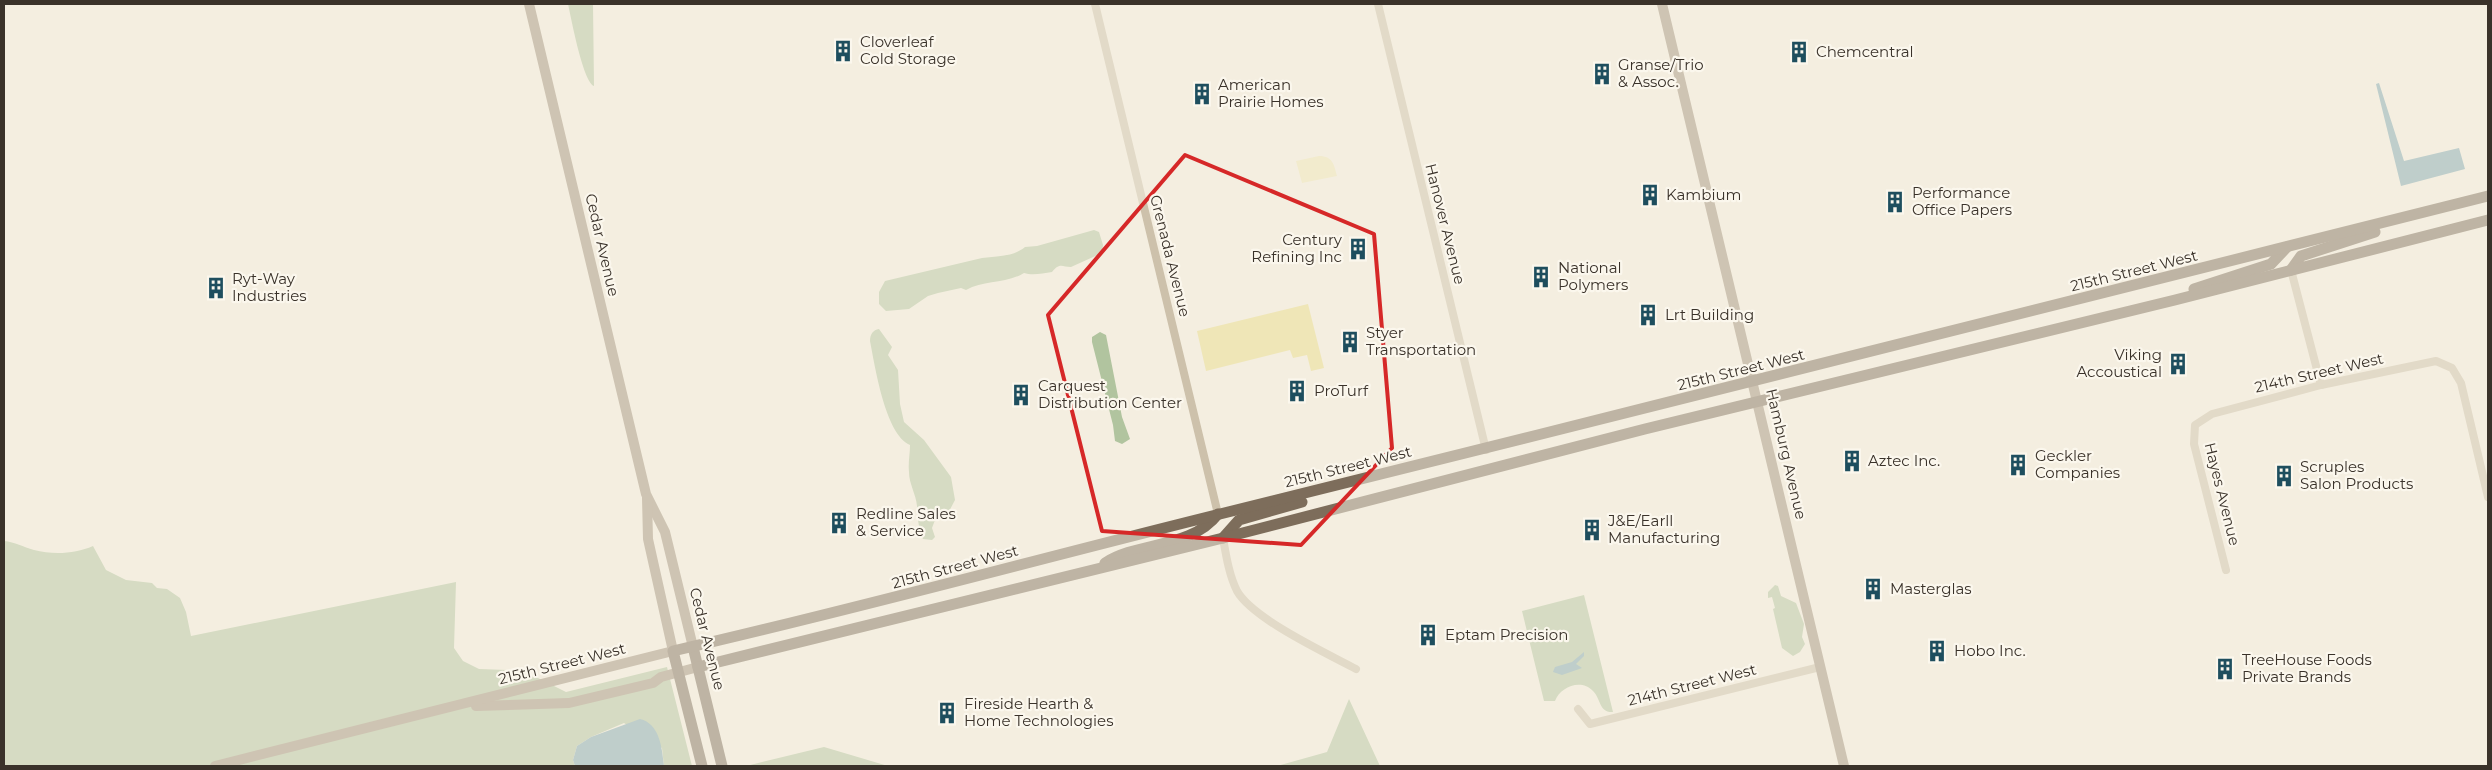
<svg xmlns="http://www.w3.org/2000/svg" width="2492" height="770" viewBox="0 0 2492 770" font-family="Montserrat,sans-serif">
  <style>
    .green { fill: #b1c49f }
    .sand { fill: #efe6b7 }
    .water { fill: #7ea6b2 }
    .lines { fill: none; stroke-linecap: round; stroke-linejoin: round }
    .street { stroke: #cdc1ab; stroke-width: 8 }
    .secondary { stroke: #a1907c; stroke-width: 10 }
    .primary { stroke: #7d6d5b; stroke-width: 11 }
    .marked { fill: none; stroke: #d62828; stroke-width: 4; stroke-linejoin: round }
    .labels { text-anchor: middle; stroke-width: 4.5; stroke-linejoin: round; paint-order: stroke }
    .poi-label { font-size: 15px; fill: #3a322a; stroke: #fbf7ed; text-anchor: start }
    .street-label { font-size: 15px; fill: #3a322a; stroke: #fbf7ed }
  </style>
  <rect width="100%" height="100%" fill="#f4eee0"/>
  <g class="green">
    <path d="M568,4h25l1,82c-11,-4 -23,-69 -26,-82z"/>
    <path d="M1094,230l5,2 4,13 -1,8 -31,14c-9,0 -11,-5 -19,5 -9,1 -19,4 -28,1 -18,11 -40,7 -58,17l-5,-2 -23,5 -10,3 -19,13 -23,2 -7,-7v-12l6,-11 97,-23c15,-2 31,-1 43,-11l12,-1z"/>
    <path d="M879,329l13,18 -4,8 10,15 2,34 4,18 20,18 27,37 4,23 -9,17 -11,3 -3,8 3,9 -3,3 -9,-1c-4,-8 -6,-24 -6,-33 -1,-12 -8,-22 -8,-34 -1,-9 1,-18 1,-27 -25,-11 -35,-79 -40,-104 0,-7 3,-11 9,-12z"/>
    <path d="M1100,332l6,3 16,82 8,22 -8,5 -7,-3 -2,-16 -21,-83v-5z"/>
    <path d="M4,541c11,1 19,6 30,9 19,5 41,4 59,-4l13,24 20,10 26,3 5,5 10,1 13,9 6,14 5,24 265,-54 -2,66 9,13 16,8 28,1 31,8 28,14 101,-25 25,99h-28l-2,-18 -38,-25 -33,14 -14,9 -4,14 2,6h-571z"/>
    <path d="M1775,585l3,1 3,10 15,7 8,21 -2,13 3,7 -5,8 -7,4 -11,-8 -9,-39 2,-1 -3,-11 -4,1v-6z"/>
    <path d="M1584,595l29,117c-14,1 -12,-13 -20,-21 -12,-13 -33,-4 -38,10h-11l-22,-90z"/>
    <path d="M1349,699l31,67h-103l50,-14z"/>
    <path d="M824,747l64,19h-142z"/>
  </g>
  <g class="sand">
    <path d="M1319,156c14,0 15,9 18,20l-35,7 -6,-22z"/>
    <path d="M1308,304l16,64 -13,3 -4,-16 -14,3 -3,-8 -84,21 -9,-40z"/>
  </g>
  <g class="water">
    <path d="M2379,83l25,78 55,-13 6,21 -64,17 -25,-102z"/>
    <path d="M1584,652v4l-8,8 6,4 -20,7 -9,-3 2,-5 17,-5z"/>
    <path d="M640,719c20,5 22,29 24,47h-89l-2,-6 4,-14 14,-9z"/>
  </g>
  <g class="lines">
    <g class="street">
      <path d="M1095,4l123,510"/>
      <path d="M1378,4l108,446"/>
      <path d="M2291,270l30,115"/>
      <path d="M1223,538c3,17 6,37 14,53 16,28 89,62 119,78"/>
      <path d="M2226,570l-32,-126 1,-19 17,-11 109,-29 115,-24 16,7 9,15 27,114"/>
      <path d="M1578,709l12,15 230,-57"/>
    </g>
    <g class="secondary">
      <path d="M529,4l117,490 19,38 28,115"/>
      <path d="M1662,4l182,762"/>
      <path d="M476,706l93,-3 84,-20 8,-6 37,-10"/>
      <path d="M215,766l458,-115 -25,-112 -1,-41"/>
    </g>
    <g class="primary">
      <path d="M2291,270l10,-14 74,-24"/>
      <path d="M2194,289l77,-25 16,-17"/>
      <path d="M1223,538l16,-18 63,-18"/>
      <path d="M1105,563c34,-22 86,-14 113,-49"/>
      <path d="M693,647l29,119"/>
      <path d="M698,667l525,-129 422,-109 530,-129 313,-80"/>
      <path d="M702,766l-29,-115c184,-42 365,-92 547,-137 423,-105 846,-211 1268,-318"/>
    </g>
  </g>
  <path d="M0 0H2492V770H0ZM1185,155l189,79 18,214 -91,97 -199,-14 -54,-216z" fill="#f4eee0" fill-opacity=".55" fill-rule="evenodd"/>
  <path class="marked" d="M1185,155l189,79 18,214 -91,97 -199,-14 -54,-216z"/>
  <defs>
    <g id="building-bare" transform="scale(1.725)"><path d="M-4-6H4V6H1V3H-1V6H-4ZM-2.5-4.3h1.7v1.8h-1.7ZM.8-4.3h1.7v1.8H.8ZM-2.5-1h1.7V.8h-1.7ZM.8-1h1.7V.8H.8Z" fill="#1e4e5e" stroke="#fbf7ed" stroke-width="2.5" paint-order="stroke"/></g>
  </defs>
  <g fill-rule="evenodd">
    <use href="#building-bare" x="843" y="51"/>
    <use href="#building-bare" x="1799" y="52"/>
    <use href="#building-bare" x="1602" y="74"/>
    <use href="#building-bare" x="1202" y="94"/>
    <use href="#building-bare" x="1650" y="195"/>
    <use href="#building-bare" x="1895" y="202"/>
    <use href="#building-bare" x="1358" y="249"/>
    <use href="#building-bare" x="1541" y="277"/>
    <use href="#building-bare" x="216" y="288"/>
    <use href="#building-bare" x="1648" y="315"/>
    <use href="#building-bare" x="1350" y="342"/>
    <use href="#building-bare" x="2178" y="364"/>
    <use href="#building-bare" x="1297" y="391"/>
    <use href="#building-bare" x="1021" y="395"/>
    <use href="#building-bare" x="1852" y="461"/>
    <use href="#building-bare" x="2018" y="465"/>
    <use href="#building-bare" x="2284" y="476"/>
    <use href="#building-bare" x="839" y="523"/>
    <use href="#building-bare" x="1592" y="530"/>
    <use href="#building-bare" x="1873" y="589"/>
    <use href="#building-bare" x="1428" y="635"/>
    <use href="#building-bare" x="1937" y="651"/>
    <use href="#building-bare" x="2225" y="669"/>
    <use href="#building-bare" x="947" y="713"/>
  </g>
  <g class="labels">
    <g class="poi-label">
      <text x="860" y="47">Cloverleaf<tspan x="860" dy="17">Cold Storage</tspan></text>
      <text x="1816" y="57">Chemcentral</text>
      <text x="1618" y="70">Granse/Trio<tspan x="1618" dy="17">&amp; Assoc.</tspan></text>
      <text x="1218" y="90">American<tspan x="1218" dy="17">Prairie Homes</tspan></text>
      <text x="1912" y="198">Performance<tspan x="1912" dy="17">Office Papers</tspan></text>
      <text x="1666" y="200">Kambium</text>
      <text x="1342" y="245" text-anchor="end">Century<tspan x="1342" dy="17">Refining Inc</tspan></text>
      <text x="1558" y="273">National<tspan x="1558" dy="17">Polymers</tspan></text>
      <text x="232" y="284">Ryt-Way<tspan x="232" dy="17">Industries</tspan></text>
      <text x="1665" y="320">Lrt Building</text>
      <text x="1366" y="338">Styer<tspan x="1366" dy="17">Transportation</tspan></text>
      <text x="2162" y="360" text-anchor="end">Viking<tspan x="2162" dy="17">Accoustical</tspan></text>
      <text x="1038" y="391">Carquest<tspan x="1038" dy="17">Distribution Center</tspan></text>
      <text x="1314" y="396">ProTurf</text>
      <text x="2035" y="461">Geckler<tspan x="2035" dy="17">Companies</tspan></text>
      <text x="1868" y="466">Aztec Inc.</text>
      <text x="2300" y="472">Scruples<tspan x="2300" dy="17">Salon Products</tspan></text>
      <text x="856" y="519">Redline Sales<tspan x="856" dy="17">&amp; Service</tspan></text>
      <text x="1608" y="526">J&amp;E/Earll<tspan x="1608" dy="17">Manufacturing</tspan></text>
      <text x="1890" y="594">Masterglas</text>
      <text x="1445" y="640">Eptam Precision</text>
      <text x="1954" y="656">Hobo Inc.</text>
      <text x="2242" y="665">TreeHouse Foods<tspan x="2242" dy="17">Private Brands</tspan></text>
      <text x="964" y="709">Fireside Hearth &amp;<tspan x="964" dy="17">Home Technologies</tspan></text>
    </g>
    <g class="street-label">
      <text transform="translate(1445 224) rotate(76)" y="5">Hanover Avenue</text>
      <text transform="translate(602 245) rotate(77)" y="5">Cedar Avenue</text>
      <text transform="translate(1170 256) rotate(76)" y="5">Grenada Avenue</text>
      <text transform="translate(2134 271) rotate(-14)" y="5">215th Street West</text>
      <text transform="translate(1741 370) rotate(-14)" y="5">215th Street West</text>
      <text transform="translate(2319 373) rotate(-13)" y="5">214th Street West</text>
      <text transform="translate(1786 454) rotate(77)" y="5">Hamburg Avenue</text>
      <text transform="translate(1348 467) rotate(-14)" y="5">215th Street West</text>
      <text transform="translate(2222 494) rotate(76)" y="5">Hayes Avenue</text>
      <text transform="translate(955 567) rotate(-15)" y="5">215th Street West</text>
      <text transform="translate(707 639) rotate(76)" y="5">Cedar Avenue</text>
      <text transform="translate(562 664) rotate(-14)" y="5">215th Street West</text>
      <text transform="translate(1692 685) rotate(-14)" y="5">214th Street West</text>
    </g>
  </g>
  <rect width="2492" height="770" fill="none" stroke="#3a322a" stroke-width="10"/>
</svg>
